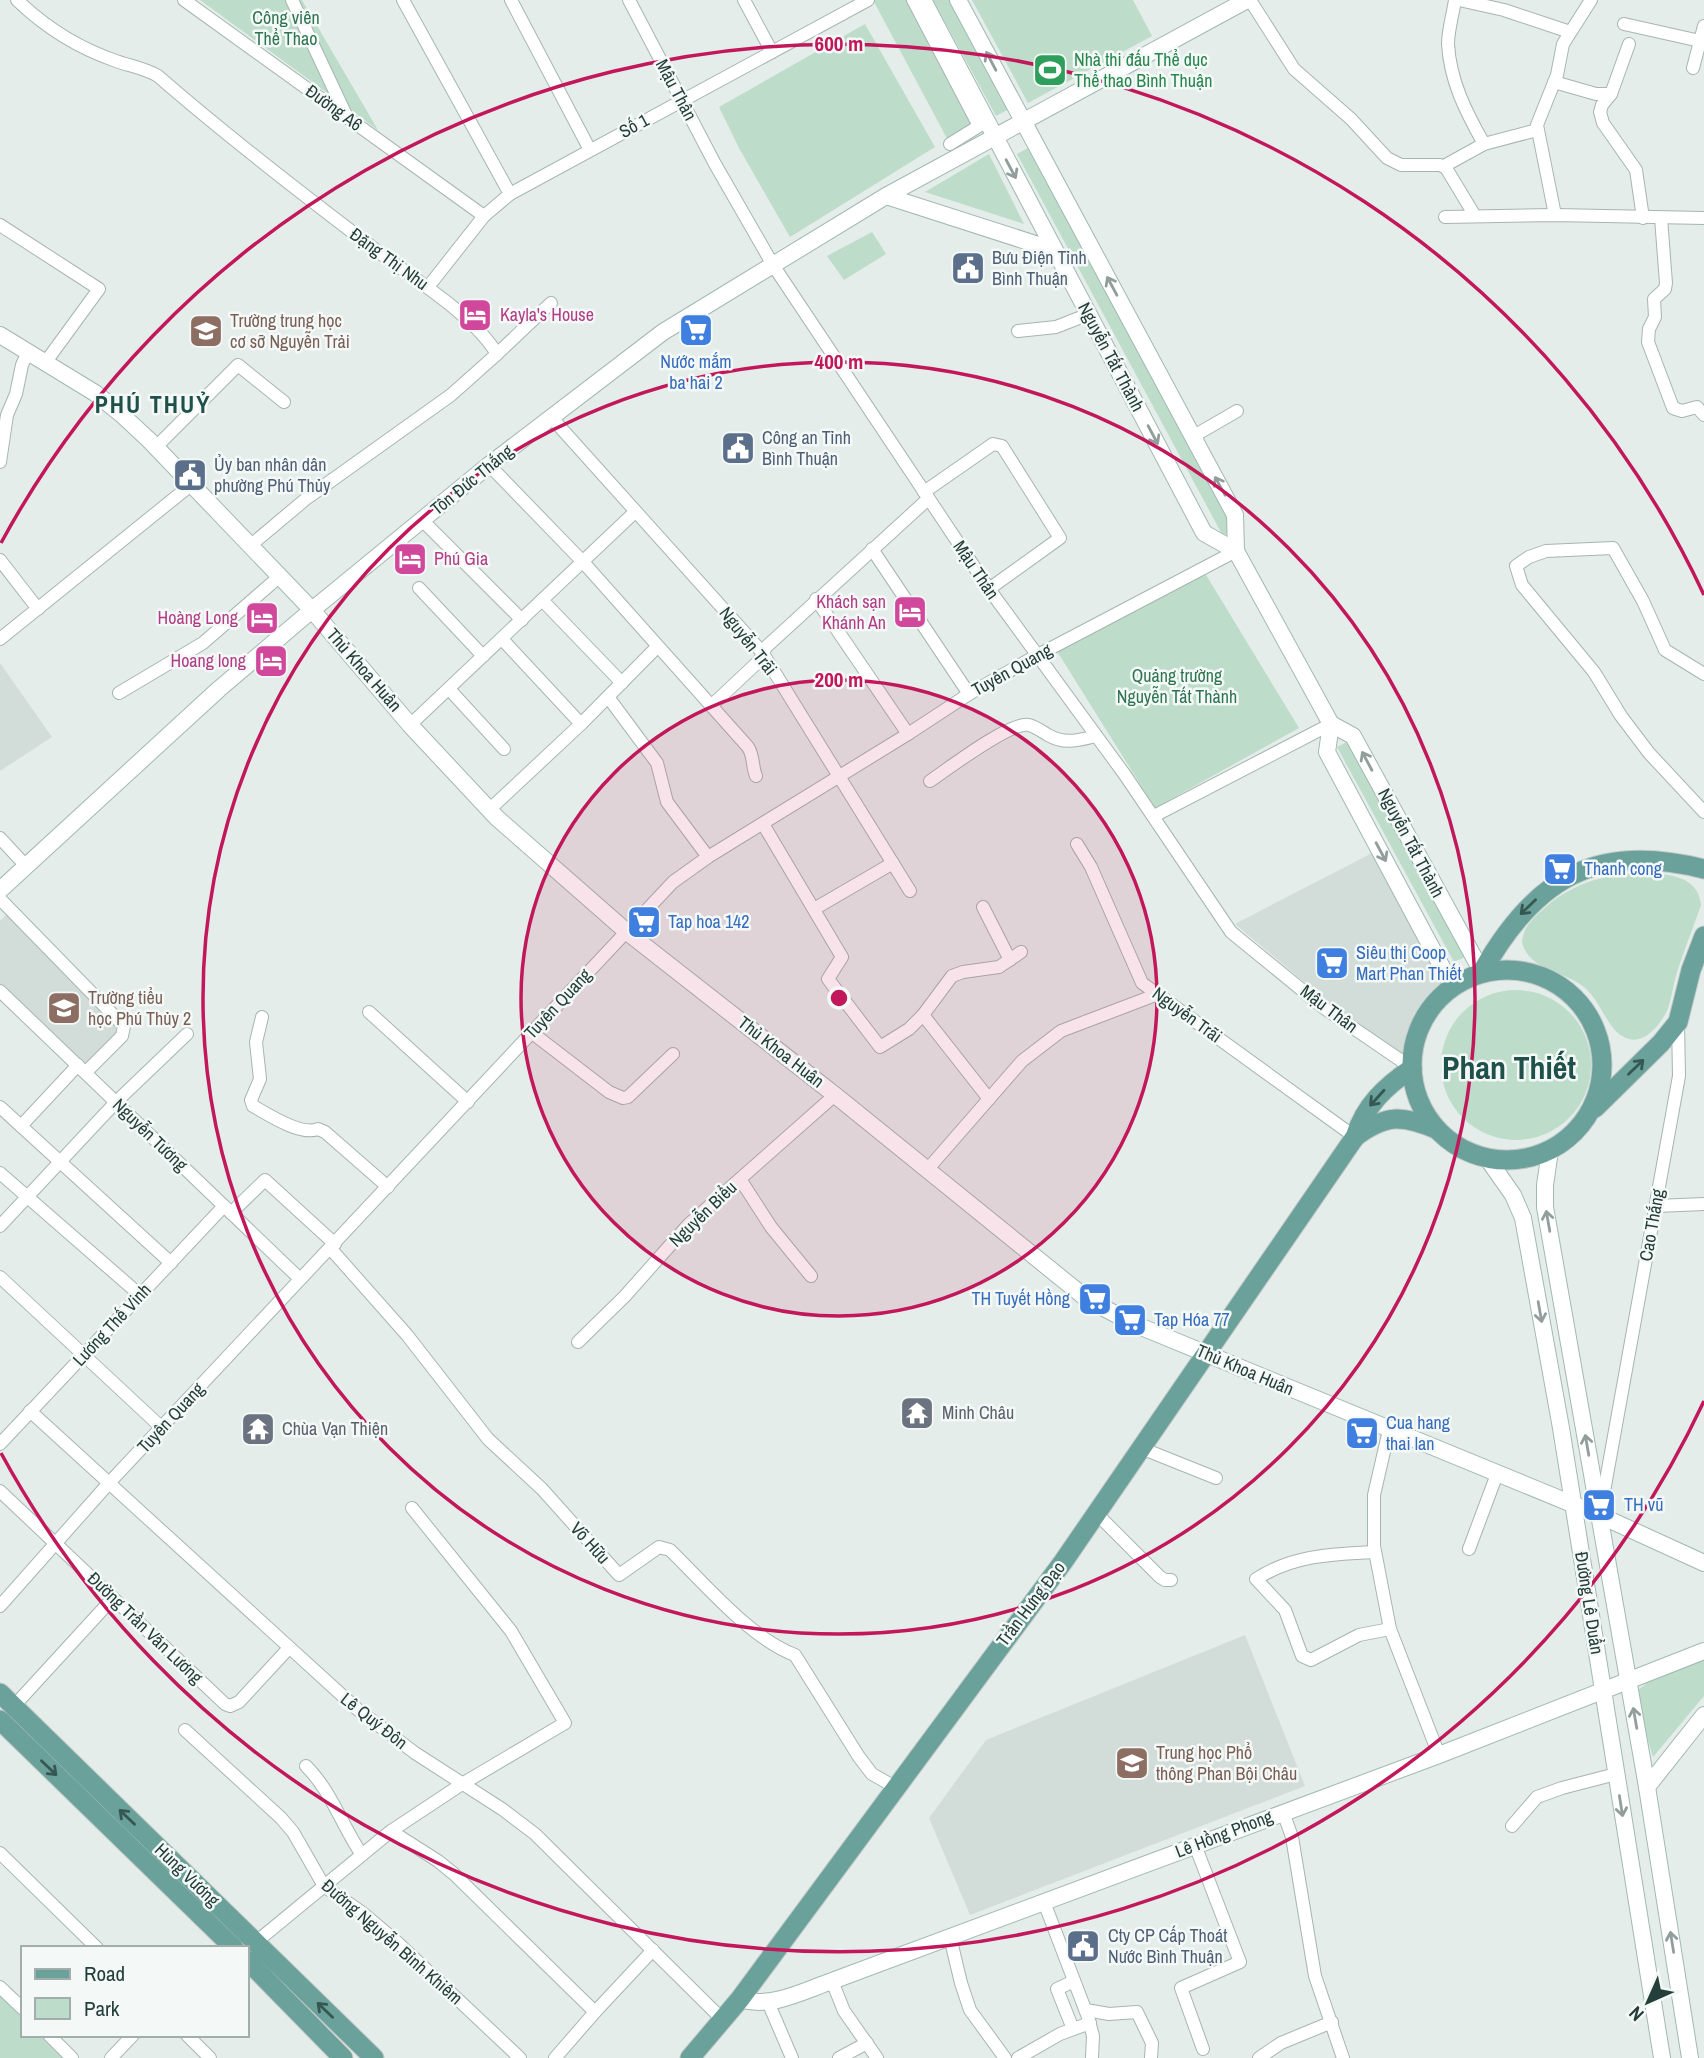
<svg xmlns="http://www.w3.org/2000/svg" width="1704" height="2058" viewBox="0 0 1704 2058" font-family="'Archivo Narrow',sans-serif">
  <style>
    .built { fill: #d2ddd9 }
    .green { fill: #bdddca }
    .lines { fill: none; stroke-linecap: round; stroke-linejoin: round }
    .street-casing { stroke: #a7b5b2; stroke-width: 14 }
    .secondary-casing { stroke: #a2b8b3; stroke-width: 18 }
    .primary-casing { stroke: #c2c9c8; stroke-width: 21 }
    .street { stroke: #fff; stroke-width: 12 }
    .secondary { stroke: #fff; stroke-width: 16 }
    .primary { stroke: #6aa19a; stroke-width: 19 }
    .oneway { stroke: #929e9c }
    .oneway2 { stroke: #365752 }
    .ring { fill: none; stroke: #c2185b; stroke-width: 3.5 }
    .labels { text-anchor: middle; stroke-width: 5; stroke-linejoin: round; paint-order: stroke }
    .park-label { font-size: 18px; fill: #2f7452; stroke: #f4f9f7 }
    .leisure-label { font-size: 18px; fill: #27864d; stroke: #f4f9f7; text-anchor: start }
    .street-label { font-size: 18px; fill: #243e3a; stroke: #f4f9f7 }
    .service-label { font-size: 18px; fill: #4e5e75; stroke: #f4f9f7; text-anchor: start }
    .hotel-label { font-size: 18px; fill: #b23c85; stroke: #f4f9f7; text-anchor: end }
    .education-label { font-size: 18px; fill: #785e54; stroke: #f4f9f7; text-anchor: start }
    .shop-label { font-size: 18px; fill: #366cbe; stroke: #f4f9f7; text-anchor: start }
    .worship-label { font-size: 18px; fill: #5b616d; stroke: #f4f9f7; text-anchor: start }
    .district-label { font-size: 24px; font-weight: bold; letter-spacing: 2px; fill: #20504a; stroke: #f4f9f7 }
    .town-label { font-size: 32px; font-weight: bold; fill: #20504a; stroke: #f4f9f7 }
    .centre { fill: #c2185b; stroke: #f4f9f7; stroke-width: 3.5 }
    .ring-label { font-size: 21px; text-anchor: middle; font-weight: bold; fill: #c2185b; stroke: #f4f9f7; stroke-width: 5; stroke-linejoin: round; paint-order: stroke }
  </style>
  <rect width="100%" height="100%" fill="#e4edea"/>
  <g class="built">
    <path d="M0,663l52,74 -52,34z"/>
    <path d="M1374,852l75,140 -48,71 -166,-139z"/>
    <path d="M10,911l116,121 -36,38 -90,-86v-63z"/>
    <path d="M1245,1635l60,151 -335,129 -41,-97 57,-78z"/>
  </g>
  <g class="green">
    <path d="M200,0h102l76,130z"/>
    <path d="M873,0h40l66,126 -29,18z"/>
    <path d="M933,0h18l58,109 -13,7z"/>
    <path d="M972,0h161l19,36 -124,67z"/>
    <path d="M865,24l70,123 -145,90 -51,-89 -20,-41z"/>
    <path d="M1030,147l207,381 -14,8 -206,-382z"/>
    <path d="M989,154l35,70 -99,-32z"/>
    <path d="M872,232l14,22 -42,26 -17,-24z"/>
    <path d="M1200,565l99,163 -144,80 -100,-160z"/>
    <path d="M1354,738l115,217 -15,7 -117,-215z"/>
    <path d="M1645,872c24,3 53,3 56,33 -8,24 -18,47 -25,71 -4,13 -5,31 -13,42 -8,12 -22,28 -39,19 -17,-8 -23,-36 -40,-50 -21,-17 -55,-16 -62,-45 1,-13 7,-19 16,-28 32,-31 63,-39 107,-42z"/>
    <circle cx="1516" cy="1065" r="75"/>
    <path d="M1704,1658v38l-51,61 -11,-37 -4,-30 18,-14z"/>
    <path d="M0,1992l23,22v21h21l23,23h-67z"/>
  </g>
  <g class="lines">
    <g class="street-casing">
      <g id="street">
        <path d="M17,0c29,28 61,48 99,61 14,5 28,7 42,15 70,61 144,118 218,174 37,29 97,64 121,104l-46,41 -144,103 -56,47"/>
        <path d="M184,0l300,216"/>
        <path d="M292,0l54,115"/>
        <path d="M403,0l107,194"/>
        <path d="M511,0l79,150"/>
        <path d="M629,0l86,164 58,101 216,324 136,186 106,157 93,76 88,60"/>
        <path d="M744,0l28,52"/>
        <path d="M913,0l66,126 -29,18"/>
        <path d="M1250,0l44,69 57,50 36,39 14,7h39l6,3 29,48"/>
        <path d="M1455,0c-2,14 -7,30 -7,44 2,37 18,68 36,100"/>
        <path d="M1459,0l45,10 66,22"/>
        <path d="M1624,24l76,17"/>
        <path d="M1629,44l-18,50 -9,11 -2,7 3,11 33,47 7,48"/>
        <path d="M1693,68l11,-42"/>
        <path d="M1554,82l42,12h15"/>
        <path d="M1444,166l40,-22 53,-14"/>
        <path d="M1555,215l-18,-90 20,-50 6,-31 28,-44"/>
        <path d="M1445,217l110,-2 149,3"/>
        <path d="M1661,218l5,65 -1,6 -11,10 1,18 -6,12 -1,13 25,66 9,3 15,-4 7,8"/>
        <path d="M0,225l99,64 -54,74"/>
        <path d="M428,287l56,-71 26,-22 358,-194"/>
        <path d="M1018,331l38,-4 33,-13"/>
        <path d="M497,354l54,-51"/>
        <path d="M551,417l211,235 148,239"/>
        <path d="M1192,437l45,-26"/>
        <path d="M156,447l82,-82 46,37"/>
        <path d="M0,462l7,-47 9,-21 6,-29 6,-13"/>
        <path d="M489,465l94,97 165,185c6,9 4,20 8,29"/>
        <path d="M924,492l69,-48 9,2 58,92 -71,51"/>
        <path d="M422,520l100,100"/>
        <path d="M872,549l97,145"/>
        <path d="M0,560l38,49"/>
        <path d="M419,588l64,68"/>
        <path d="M816,599l92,135"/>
        <path d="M542,600l80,83"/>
        <path d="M0,639l192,-155"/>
        <path d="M502,639l79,85"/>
        <path d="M1704,674l-39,-24 -22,-49 -30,-53 -67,3 -17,6 -13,9 6,19 72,87 27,44 28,37 55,59"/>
        <path d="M449,689l55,60"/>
        <path d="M119,693l84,-50 77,-67"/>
        <path d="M608,697l49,66 10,39 41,55"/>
        <path d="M711,706l48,-45 7,-14 162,-148"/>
        <path d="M410,725l225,-213"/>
        <path d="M930,781c18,-12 80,-60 99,-56 7,2 14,7 19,10 17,10 31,5 48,1"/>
        <path d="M489,810l92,-86 76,-77"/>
        <path d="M1154,816l177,-92"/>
        <path d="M763,824l79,133 -14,22 52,68 29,-18 14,-14 29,-39 11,-4 36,-5 22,-15"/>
        <path d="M0,838l26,28"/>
        <path d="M1077,844l14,23 51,116 213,154"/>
        <path d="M0,899l124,127 -2,10 -36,36"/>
        <path d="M983,907l27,53"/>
        <path d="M814,909l79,-46"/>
        <path d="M0,991l300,288"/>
        <path d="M369,1012l99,90"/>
        <path d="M923,1015l66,84"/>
        <path d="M262,1017l-6,25 4,37 -9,21 2,6c16,9 48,30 65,23l7,3 63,55"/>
        <path d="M531,1032l78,60 14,6 5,-1 45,-43"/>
        <path d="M0,1107l171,156"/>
        <path d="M21,1126l57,-61"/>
        <path d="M927,1170l95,-109 39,-30 97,-37"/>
        <path d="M0,1173l140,122"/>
        <path d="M740,1179l31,48 40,49"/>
        <path d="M1656,1206l48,-2"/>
        <path d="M231,1213l34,-33 70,64"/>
        <path d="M0,1226l116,-124 71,-68"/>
        <path d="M330,1248l77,87 81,104 54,50 77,86 40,-28 11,3c34,33 81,89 125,105l64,102 13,17 23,13"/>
        <path d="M0,1277l162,151"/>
        <path d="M578,1342l47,-46 64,-72 146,-129"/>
        <path d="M30,1411l327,298 58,44 87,56 33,25 189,187"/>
        <path d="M1389,1430l-15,65v51l16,83 49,126"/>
        <path d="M0,1444l224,-238"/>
        <path d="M1141,1448l75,30"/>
        <path d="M0,1491l225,213 5,2 9,-4 49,-53"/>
        <path d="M1601,1508l78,-432 -1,-54"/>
        <path d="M1096,1513l64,64 5,3h6"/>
        <path d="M1469,1549l28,-75"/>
        <path d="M1375,1552c-42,2 -82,3 -119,27l29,31 17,46 9,4 48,-25 31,-6"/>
        <path d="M0,1606l109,-123 564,-601 35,-25 200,-123 61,-40 67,-38 200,-105"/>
        <path d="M14,1706l99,-108"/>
        <path d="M185,1730l96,88 12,14 31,54 40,28 33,28 123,116"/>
        <path d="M306,1766c26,26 36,60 56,89"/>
        <path d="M1283,1812l9,25 23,139 28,82"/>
        <path d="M1512,1826l25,-29 25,-9 54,-14"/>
        <path d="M391,1831l47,30 16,13 141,138"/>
        <path d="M1195,1845l45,117 -59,26 22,61"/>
        <path d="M0,1853l97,95"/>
        <path d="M1044,1902l44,115 5,19 -1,22"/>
        <path d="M950,1937l11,46 9,27 35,48"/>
        <path d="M256,1942l135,-111 71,-47 103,-61 -54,-92 -99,-123"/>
        <path d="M832,1981l12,30 33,47"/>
        <path d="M0,1987l23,22"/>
        <path d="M768,2002l24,56"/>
        <path d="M1086,2010l23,4 28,-2 15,31 -1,15"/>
        <path d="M1073,2029l-16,-40 17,-8"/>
        <path d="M49,2035l23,23"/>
        <path d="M187,2035l23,23"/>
        <path d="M111,2058l22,-23"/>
        <path d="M555,2058l40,-46 58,-62"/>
        <path d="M839,2058l28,-15"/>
        <path d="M1018,2058l42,-24 30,-11"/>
        <path d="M1259,2058l22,-15 51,-21"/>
      </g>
    </g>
    <g class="secondary-casing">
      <g id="secondary">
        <path d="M923,0l281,533 32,18"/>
        <path d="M958,0l277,515 1,36 95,173 22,12 129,236"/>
        <path d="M886,196l168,54"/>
        <path d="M0,335l95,58 26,21 28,26 163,170 98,115 87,93 130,114 208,163 252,204 47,25 465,191 105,48"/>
        <path d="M1331,724l-4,28 125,234"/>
        <path d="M0,890l219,-201 93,-79 177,-145 174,-133 223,-136 361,-196"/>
        <path d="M1550,1151l-5,34v22l102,580 43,271"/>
        <path d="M1487,1158l26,37 10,23 38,210 101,630"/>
        <path d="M1647,1787l57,-72"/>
        <path d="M740,1999c31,10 63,-8 92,-18l607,-226 265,-104"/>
      </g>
    </g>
    <g class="primary-casing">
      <g id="primary">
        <circle cx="1507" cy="1065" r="95"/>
        <path d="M1482,972c52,-93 114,-131 222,-103"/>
        <path d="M1595,1108l66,-65 17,-21 13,-52 13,-34"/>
        <path d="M1355,1137c31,-23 47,-22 81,-8"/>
        <path d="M0,1693l374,365"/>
        <path d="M0,1720l234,228"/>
        <path d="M247,1960l96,98"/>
        <path d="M690,2058l50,-59 323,-437 292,-425c10,-32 30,-50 57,-69"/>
      </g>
    </g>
    <use href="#street" class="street"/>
    <use href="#secondary" class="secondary"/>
    <use href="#primary" class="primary"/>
  </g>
  <defs><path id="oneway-shaft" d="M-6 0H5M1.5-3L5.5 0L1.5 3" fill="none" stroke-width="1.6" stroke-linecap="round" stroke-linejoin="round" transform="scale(1.75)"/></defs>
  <g class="oneway">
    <use href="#oneway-shaft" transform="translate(991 61) rotate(-118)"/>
    <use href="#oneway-shaft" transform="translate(1011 169) rotate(62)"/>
    <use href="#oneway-shaft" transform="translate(1112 286) rotate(-118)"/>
    <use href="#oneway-shaft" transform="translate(1153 435) rotate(62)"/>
    <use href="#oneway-shaft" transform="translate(1220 486) rotate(-119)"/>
    <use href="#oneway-shaft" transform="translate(1367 761) rotate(-118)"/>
    <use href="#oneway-shaft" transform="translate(1381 852) rotate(62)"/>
    <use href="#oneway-shaft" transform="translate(1548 1221) rotate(-100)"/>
    <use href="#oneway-shaft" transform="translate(1540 1312) rotate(80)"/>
    <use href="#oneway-shaft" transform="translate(1587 1445) rotate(-100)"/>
    <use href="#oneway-shaft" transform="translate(1635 1718) rotate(-100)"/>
    <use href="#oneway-shaft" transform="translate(1621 1806) rotate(81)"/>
    <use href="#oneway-shaft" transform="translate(1672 1942) rotate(-99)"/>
  </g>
  <g class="oneway2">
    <use href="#oneway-shaft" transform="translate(1528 907) rotate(136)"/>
    <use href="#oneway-shaft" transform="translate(1636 1067) rotate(-44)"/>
    <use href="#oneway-shaft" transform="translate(1377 1098) rotate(132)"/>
    <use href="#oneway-shaft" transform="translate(49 1768) rotate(44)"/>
    <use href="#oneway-shaft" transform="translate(127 1817) rotate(-136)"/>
    <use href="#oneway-shaft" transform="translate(325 2010) rotate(-136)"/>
  </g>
  <circle cx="839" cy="998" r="318" fill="#c2185b" fill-opacity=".12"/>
  <g class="ring">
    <circle cx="839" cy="998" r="318"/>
    <circle cx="839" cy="998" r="636"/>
    <path d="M1704 1401A954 954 0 0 1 1 1453M1 543A954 954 0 0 1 1704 595"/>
  </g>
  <defs>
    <g id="stadium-square" transform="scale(1.75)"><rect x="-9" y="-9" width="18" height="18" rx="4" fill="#2e9e5b" stroke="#f4f9f7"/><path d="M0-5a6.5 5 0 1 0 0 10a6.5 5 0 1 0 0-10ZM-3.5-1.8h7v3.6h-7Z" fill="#fff"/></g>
    <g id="civic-square" transform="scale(1.75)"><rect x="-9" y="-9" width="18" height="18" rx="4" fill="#5c6f8a" stroke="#f4f9f7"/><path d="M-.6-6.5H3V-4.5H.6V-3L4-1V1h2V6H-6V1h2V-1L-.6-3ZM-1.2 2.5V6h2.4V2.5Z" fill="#fff"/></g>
    <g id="hotel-square" transform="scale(1.75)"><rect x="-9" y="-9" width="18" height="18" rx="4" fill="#d1479c" stroke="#f4f9f7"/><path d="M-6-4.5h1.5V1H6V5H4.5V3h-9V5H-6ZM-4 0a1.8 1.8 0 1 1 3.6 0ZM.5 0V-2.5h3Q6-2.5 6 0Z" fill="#fff"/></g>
    <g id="supermarket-square" transform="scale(1.75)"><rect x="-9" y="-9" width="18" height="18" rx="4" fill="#3f7fe0" stroke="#f4f9f7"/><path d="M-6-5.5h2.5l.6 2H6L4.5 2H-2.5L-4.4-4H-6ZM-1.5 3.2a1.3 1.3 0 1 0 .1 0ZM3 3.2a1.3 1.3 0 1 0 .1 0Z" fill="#fff"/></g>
    <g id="school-square" transform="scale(1.75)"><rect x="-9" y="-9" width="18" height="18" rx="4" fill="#8d6e63" stroke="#f4f9f7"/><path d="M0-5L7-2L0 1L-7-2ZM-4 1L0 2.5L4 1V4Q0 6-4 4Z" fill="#fff"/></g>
    <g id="temple-square" transform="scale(1.75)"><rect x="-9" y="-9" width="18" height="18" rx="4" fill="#6b7280" stroke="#f4f9f7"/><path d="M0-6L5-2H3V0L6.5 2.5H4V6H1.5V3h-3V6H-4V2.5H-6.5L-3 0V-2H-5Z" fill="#fff"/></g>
  </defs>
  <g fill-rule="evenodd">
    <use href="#stadium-square" x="1050" y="70"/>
    <use href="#civic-square" x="968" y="268"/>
    <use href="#hotel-square" x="475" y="315"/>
    <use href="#supermarket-square" x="696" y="330"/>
    <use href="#school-square" x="206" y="331"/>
    <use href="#civic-square" x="738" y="448"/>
    <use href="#civic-square" x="190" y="475"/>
    <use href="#hotel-square" x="410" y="559"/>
    <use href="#hotel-square" x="910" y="612"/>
    <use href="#hotel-square" x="262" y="618"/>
    <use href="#hotel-square" x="271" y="661"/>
    <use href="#supermarket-square" x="1560" y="869"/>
    <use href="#supermarket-square" x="644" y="922"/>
    <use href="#supermarket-square" x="1332" y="963"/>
    <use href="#school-square" x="64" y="1008"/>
    <use href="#supermarket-square" x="1095" y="1299"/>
    <use href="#supermarket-square" x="1130" y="1320"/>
    <use href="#temple-square" x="917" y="1413"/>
    <use href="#temple-square" x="258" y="1429"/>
    <use href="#supermarket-square" x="1362" y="1433"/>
    <use href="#supermarket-square" x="1599" y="1505"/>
    <use href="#school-square" x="1132" y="1763"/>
    <use href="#civic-square" x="1083" y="1946"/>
  </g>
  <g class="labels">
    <g class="park-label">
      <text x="286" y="24">Công viên<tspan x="286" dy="21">Thể Thao</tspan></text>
      <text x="1177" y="682">Quảng trường<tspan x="1177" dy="21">Nguyễn Tất Thành</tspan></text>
    </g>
    <g class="leisure-label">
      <text x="1074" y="66">Nhà thi đấu Thể dục<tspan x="1074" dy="21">Thể thao Bình Thuận</tspan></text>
    </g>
    <g class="street-label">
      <text transform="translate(676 90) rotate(62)" y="6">Mậu Thân</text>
      <text transform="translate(334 108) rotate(36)" y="6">Đường A6</text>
      <text transform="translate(634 126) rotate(-28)" y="6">Số 1</text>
      <text transform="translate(389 259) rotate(36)" y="6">Đặng Thị Nhu</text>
      <text transform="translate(1111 357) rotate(62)" y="6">Nguyễn Tất Thành</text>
      <text transform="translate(472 480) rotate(-39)" y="6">Tôn Đức Thắng</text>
      <text transform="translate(976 570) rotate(56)" y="6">Mậu Thân</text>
      <text transform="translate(748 641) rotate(52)" y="6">Nguyễn Trãi</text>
      <text transform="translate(364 670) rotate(49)" y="6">Thủ Khoa Huân</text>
      <text transform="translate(1012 670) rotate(-29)" y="6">Tuyên Quang</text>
      <text transform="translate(1411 843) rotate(62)" y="6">Nguyễn Tất Thành</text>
      <text transform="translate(558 1004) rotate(-47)" y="6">Tuyên Quang</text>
      <text transform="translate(1329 1009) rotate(37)" y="6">Mậu Thân</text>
      <text transform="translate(1187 1015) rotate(36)" y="6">Nguyễn Trãi</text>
      <text transform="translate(781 1052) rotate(38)" y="6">Thủ Khoa Huân</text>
      <text transform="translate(150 1135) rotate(44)" y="6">Nguyễn Tương</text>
      <text transform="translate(703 1214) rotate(-44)" y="6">Nguyễn Biểu</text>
      <text transform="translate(1652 1225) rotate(-80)" y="6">Cao Thắng</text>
      <text transform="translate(112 1325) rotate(-47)" y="6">Lương Thế Vinh</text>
      <text transform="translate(1245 1370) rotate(23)" y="6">Thủ Khoa Huân</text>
      <text transform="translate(171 1418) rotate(-47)" y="6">Tuyên Quang</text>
      <text transform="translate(590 1543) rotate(48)" y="6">Võ Hữu</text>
      <text transform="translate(1589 1603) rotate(81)" y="6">Đường Lê Duẩn</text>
      <text transform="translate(1031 1604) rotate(-53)" y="6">Trần Hưng Đạo</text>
      <text transform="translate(145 1628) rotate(44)" y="6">Đường Trần Văn Lương</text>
      <text transform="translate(374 1721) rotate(38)" y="6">Lê Quý Đôn</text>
      <text transform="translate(1224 1834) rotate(-21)" y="6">Lê Hồng Phong</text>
      <text transform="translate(187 1875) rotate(44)" y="6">Hùng Vương</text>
      <text transform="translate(392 1942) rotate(41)" y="6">Đường Nguyễn Bỉnh Khiêm</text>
    </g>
    <g class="service-label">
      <text x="992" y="264">Bưu Điện Tỉnh<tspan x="992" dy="21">Bình Thuận</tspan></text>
      <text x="762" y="444">Công an Tỉnh<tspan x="762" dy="21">Bình Thuận</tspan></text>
      <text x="214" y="471">Ủy ban nhân dân<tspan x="214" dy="21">phường Phú Thủy</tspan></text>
      <text x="1108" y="1942">Cty CP Cấp Thoát<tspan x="1108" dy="21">Nước Bình Thuận</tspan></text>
    </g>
    <g class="hotel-label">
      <text x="500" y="321" text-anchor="start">Kayla's House</text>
      <text x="434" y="565" text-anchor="start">Phú Gia</text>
      <text x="886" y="608">Khách sạn<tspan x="886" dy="21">Khánh An</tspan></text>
      <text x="238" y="624">Hoàng Long</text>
      <text x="246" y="667">Hoang long</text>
    </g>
    <g class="education-label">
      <text x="230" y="327">Trường trung học<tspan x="230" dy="21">cơ sỡ Nguyễn Trải</tspan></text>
      <text x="88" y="1004">Trường tiểu<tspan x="88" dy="21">học Phú Thủy 2</tspan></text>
      <text x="1156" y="1759">Trung học Phổ<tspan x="1156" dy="21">thông Phan Bội Châu</tspan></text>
    </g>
    <g class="shop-label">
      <text x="696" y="368" text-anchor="middle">Nước mắm<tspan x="696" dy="21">ba hai 2</tspan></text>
      <text x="1584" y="875">Thanh cong</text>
      <text x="668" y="928">Tap hoa 142</text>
      <text x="1356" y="959">Siêu thị Coop<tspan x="1356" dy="21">Mart Phan Thiết</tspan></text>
      <text x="1070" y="1305" text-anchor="end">TH Tuyết Hồng</text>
      <text x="1154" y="1326">Tap Hóa 77</text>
      <text x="1386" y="1429">Cua hang<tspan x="1386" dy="21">thai lan</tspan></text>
      <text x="1624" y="1511">TH vũ</text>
    </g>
    <g class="worship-label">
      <text x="942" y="1419">Minh Châu</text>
      <text x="282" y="1435">Chùa Vạn Thiện</text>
    </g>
    <g class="district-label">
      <text x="153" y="413">PHÚ THUỶ</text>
    </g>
    <g class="town-label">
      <text x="1509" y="1079">Phan Thiết</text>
    </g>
  </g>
  <circle cx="839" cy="998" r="10" class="centre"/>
  <g class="ring-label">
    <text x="839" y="51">600 m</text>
    <text x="839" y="369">400 m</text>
    <text x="839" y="687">200 m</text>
  </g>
  <rect x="21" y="1946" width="228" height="91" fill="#f4f9f7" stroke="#a1aeab" stroke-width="2"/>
  <rect x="35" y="1969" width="35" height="10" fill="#6aa19a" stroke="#a1aeab" stroke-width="2"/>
  <text x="84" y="1981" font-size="21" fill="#243e3a">Road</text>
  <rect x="35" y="1998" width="35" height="21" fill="#bdddca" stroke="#a1aeab" stroke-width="2"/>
  <text x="84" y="2016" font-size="21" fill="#243e3a">Park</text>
  <g transform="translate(1648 2002) rotate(225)" stroke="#f4f9f7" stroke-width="5" paint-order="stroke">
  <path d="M0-5L12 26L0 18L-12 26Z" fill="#243e3a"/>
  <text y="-10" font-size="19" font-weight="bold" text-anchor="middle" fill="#243e3a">N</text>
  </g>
</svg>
